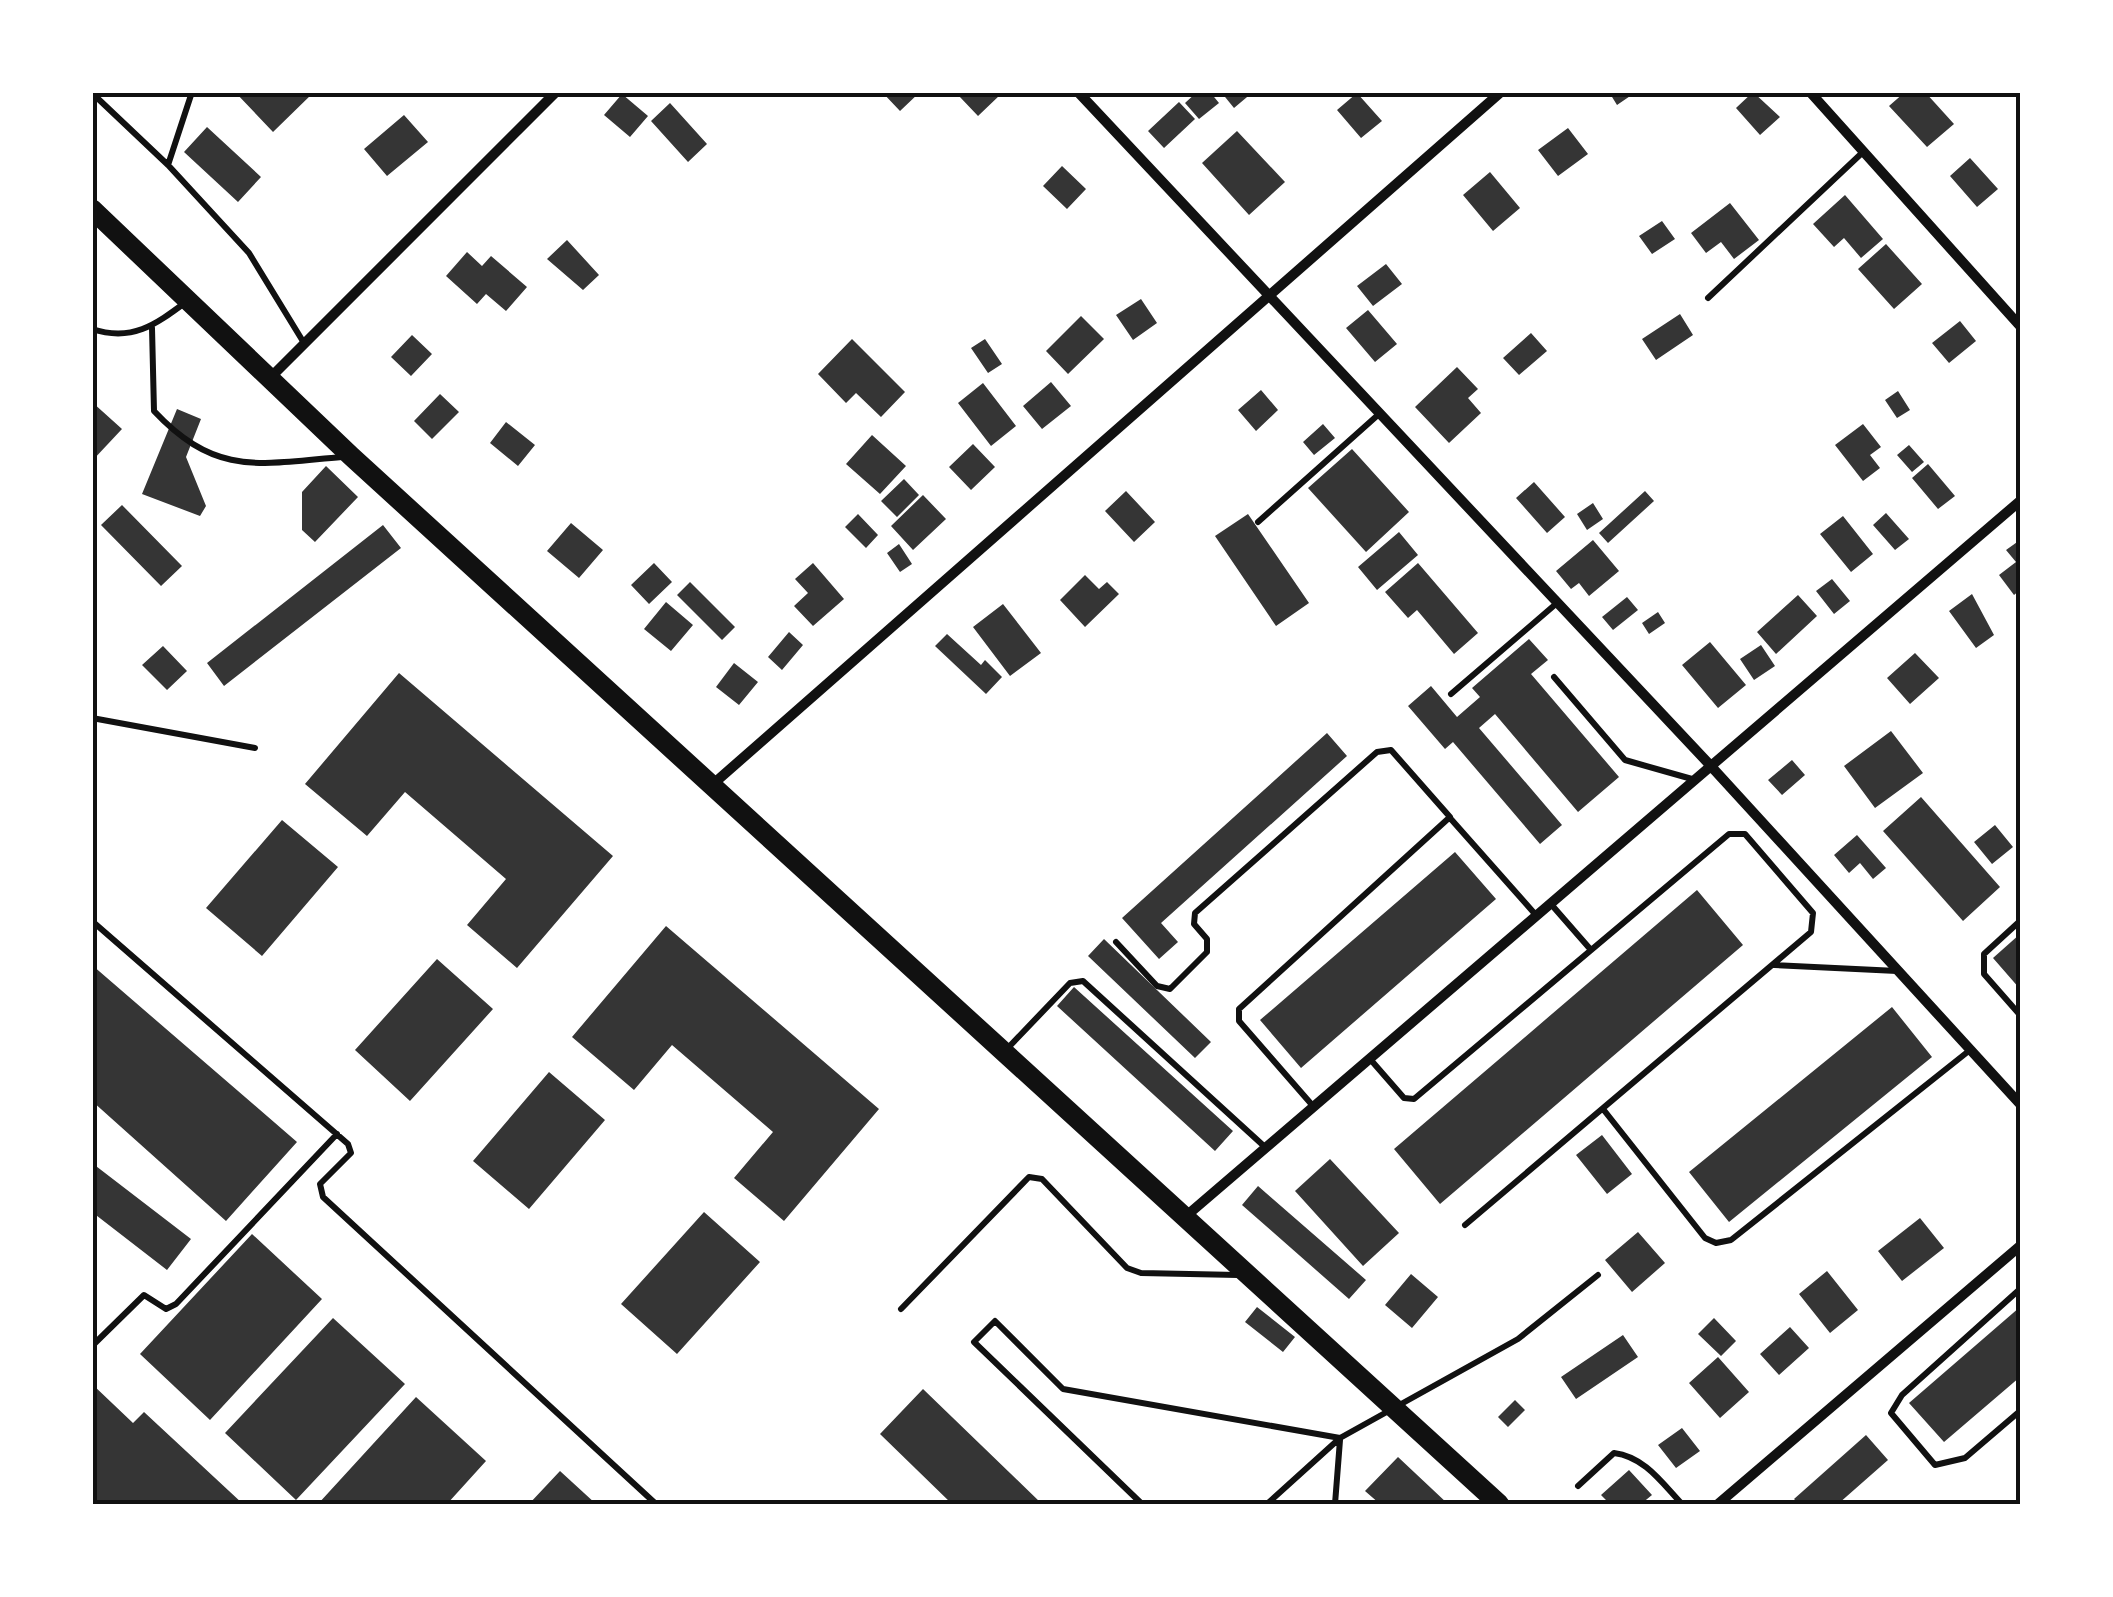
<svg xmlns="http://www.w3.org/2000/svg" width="2113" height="1597" viewBox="0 0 2113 1597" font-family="'Golos Text',sans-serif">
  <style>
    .building { fill: #353535 }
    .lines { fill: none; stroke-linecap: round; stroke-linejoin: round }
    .service { stroke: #111; stroke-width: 6 }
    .minor { stroke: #111; stroke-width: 10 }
    .primary { stroke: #111; stroke-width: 20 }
    .neatline { fill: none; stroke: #111; stroke-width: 4 }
  </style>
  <rect width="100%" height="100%" fill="#fff"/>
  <path class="building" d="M235,92H314L273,132Z
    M882,92H920L900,111Z
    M962,92H998L1000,95L978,116L959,96Z
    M1197,92H1210L1219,103L1199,119L1185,103Z
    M1221,92H1253L1234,108Z
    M1609,92H1636L1617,105Z
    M1753,92L1780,117L1760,135L1736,108Z
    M1905,92H1925L1954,124L1927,147L1889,106Z
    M1357,93L1382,121L1361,138L1337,110Z
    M622,94L648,116L630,137L604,115Z
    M1179,102L1195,119L1164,148L1148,131Z
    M670,103L707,144L688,162L651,121Z
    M404,115L428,142L387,176L364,149Z
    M207,127L261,177L238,202L184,152Z
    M1568,128L1588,154L1558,176L1538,150Z
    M1237,131L1285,182L1249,215L1202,163Z
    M1970,158L1998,189L1977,207L1950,176Z
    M1062,166L1086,189L1067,209L1043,186Z
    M1490,172L1520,208L1493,231L1463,195Z
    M1845,195L1883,239L1861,258L1844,238L1834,247L1813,224Z
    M1730,203L1759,240L1734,259L1721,242L1706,253L1691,233Z
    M1662,221L1675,239L1652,254L1639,236Z
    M567,240L599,275L583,290L547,259Z
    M1886,244L1922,284L1894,309L1858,269Z
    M467,252L482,266L491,256L527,287L506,311L486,294L477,304L446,276Z
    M1386,264L1402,284L1373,306L1357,286Z
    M1141,299L1157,323L1133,340L1116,315Z
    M1368,310L1397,344L1375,362L1346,328Z
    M1680,314L1693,335L1656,360L1642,339Z
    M1081,316L1104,339L1068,374L1046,351Z
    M1960,321L1976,341L1949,363L1932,343Z
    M1531,333L1547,351L1519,375L1503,358Z
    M412,335L432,354L411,376L391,357Z
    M852,339L905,392L881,417L856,393L846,403L818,374Z
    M985,339L1002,364L988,373L971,348Z
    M1457,367L1478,389L1468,398L1481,413L1449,443L1415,407Z
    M1051,382L1071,406L1042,429L1023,406Z
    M983,383L1016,426L991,446L958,403Z
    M1261,390L1278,410L1256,431L1238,410Z
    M1898,391L1910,410L1897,418L1885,400Z
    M440,394L459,412L432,439L414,421Z
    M92,402L122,429L92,461Z
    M177,409L201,419L186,457L206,506L200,516L142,494Z
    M506,422L535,445L518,466L490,443Z
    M1323,424L1335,438L1314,455L1303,442Z
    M1863,424L1881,447L1870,455L1880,468L1863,481L1835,445Z
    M872,435L906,466L880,494L846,464Z
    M973,444L995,467L971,490L949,467Z
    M1909,445L1924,462L1912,472L1897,455Z
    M1352,449L1409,512L1366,552L1308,488Z
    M1928,464L1955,496L1938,509L1912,478Z
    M326,466L358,497L315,542L302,530V492Z
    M904,479L919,495L897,517L881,501Z
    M1534,482L1565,517L1547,533L1516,498Z
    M1126,491L1155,522L1134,542L1105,511Z
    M1645,491L1654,501L1608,543L1599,533Z
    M923,495L946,519L913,550L891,526Z
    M1593,503L1603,519L1587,530L1577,514Z
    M122,505L182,566L161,586L101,525Z
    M1886,513L1909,539L1895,550L1873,525Z
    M858,514L878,535L866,548L845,527Z
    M1248,514L1309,603L1276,626L1215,536Z
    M1843,516L1873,554L1851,572L1820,534Z
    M571,523L603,550L579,578L547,551Z
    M383,525L401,548L224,686L207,663Z
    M1399,532L1418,555L1377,590L1358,567Z
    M1593,540L1619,571L1589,596L1579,583L1571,589L1556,571Z
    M2020,540V590L2014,595L1999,575L2016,562L2006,550Z
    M899,544L912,564L900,572L887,553Z
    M654,563L672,582L649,604L631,585Z
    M813,563L844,599L813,626L794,606L808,593L795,579Z
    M1418,563L1478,633L1454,654L1417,610L1408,618L1385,592Z
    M1085,575L1099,589L1107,582L1119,594L1085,627L1060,600Z
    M1832,579L1850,601L1834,614L1816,591Z
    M690,582L735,627L722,640L677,595Z
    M1972,594L1994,635L1976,648L1949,611Z
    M1798,595L1817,616L1776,654L1757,632Z
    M1627,597L1638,610L1613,630L1602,617Z
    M666,602L693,625L671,651L644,629Z
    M1003,604L1041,653L1010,676L973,627Z
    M1658,612L1665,623L1649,634L1642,623Z
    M789,632L803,645L782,670L768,657Z
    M947,634L981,665L985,660L1002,677L986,694L935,646Z
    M1529,639L1548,660L1531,674L1619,777L1578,812L1495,714L1479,728L1562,825L1540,844L1453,742L1445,749L1408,706L1431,686L1457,717L1480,697L1472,688Z
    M1710,642L1746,685L1718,708L1682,665Z
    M1761,645L1775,666L1754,680L1740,659Z
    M163,646L187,671L167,690L142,665Z
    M1915,653L1939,678L1910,704L1887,678Z
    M734,663L758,682L739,705L716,687Z
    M399,673L613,856L517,968L467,925L506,879L405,792L367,836L305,784Z
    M1891,731L1923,773L1875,808L1844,766Z
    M1327,733L1347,756L1161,923L1178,942L1159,959L1122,918Z
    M1792,760L1805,775L1782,795L1768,780Z
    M1921,797L2000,887L1963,921L1883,831Z
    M282,820L338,867L262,956L206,908Z
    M1995,825L2013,847L1992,864L1974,842Z
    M1857,835L1886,868L1873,879L1860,863L1849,873L1834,855Z
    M1455,852L1496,899L1301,1068L1260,1020Z
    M1697,890L1743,945L1440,1204L1394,1149Z
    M666,926L879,1109L784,1221L734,1178L773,1132L672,1045L634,1090L572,1037Z
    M2020,934V989L1993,958Z
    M1104,939L1211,1042L1195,1058L1088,956Z
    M437,959L493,1009L410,1101L355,1050Z
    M92,965L297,1142L226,1221L92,1101Z
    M1074,987L1233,1131L1215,1151L1057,1006Z
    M1892,1007L1932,1057L1729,1222L1689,1172Z
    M549,1072L605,1120L529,1209L473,1161Z
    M1602,1135L1632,1174L1607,1194L1576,1155Z
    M1330,1159L1399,1233L1363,1266L1295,1191Z
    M92,1163L191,1239L167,1270L92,1212L97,1181Z
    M1258,1186L1366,1280L1349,1299L1242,1205Z
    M704,1212L760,1262L677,1354L621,1304Z
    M1920,1218L1944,1248L1902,1281L1878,1251Z
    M1638,1232L1665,1263L1632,1292L1605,1260Z
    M252,1234L322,1299L210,1420L140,1354Z
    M1827,1271L1858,1310L1830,1333L1799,1294Z
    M1411,1274L1438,1297L1412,1328L1385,1305Z
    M1257,1307L1295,1337L1283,1352L1245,1322Z
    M2020,1307V1377L1944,1442L1909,1403Z
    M333,1318L405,1384L296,1500L225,1433Z
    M1714,1318L1736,1341L1721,1356L1698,1334Z
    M1790,1327L1809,1348L1779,1375L1760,1354Z
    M1623,1335L1638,1357L1576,1399L1561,1377Z
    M1718,1357L1749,1392L1720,1418L1689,1383Z
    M92,1384L133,1423L144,1412L243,1504H101L92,1496Z
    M923,1389L1042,1504H952L880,1434Z
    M416,1397L486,1461L447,1504H318Z
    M1515,1400L1525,1410L1508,1427L1498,1417Z
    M1682,1428L1700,1451L1676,1468L1658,1445Z
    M1866,1435L1888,1460L1838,1504H1799L1794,1499Z
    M1398,1457L1448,1504H1380L1365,1491Z
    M1629,1470L1652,1495L1641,1504H1610L1601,1495Z
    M560,1471L596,1504H529Z"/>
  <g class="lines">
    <path class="service" d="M92,93L168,165L249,253L304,343
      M168,165L192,92
      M1708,298L1863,152
      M152,328L154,411C216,477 260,464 342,457
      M92,329C132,342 155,325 186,302
      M1258,522L1379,414
      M1554,677L1625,760L1692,779
      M1451,694L1557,603
      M92,718L255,748
      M1450,818L1535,914
      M1550,903L1591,950
      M92,921L348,1144L351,1153L320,1184L323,1197L656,1504
      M2020,921L1984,954V974L2020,1015
      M1116,942L1157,986L1170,989L1207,952V939L1194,924L1195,913L1377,752L1391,750L1450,817L1239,1009V1021L1313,1106
      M1775,965L1897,971
      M1005,1051L1070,983L1083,981L1265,1147
      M1370,1059L1404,1098L1414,1099L1729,834H1745L1813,913L1811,932L1465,1225
      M1603,1109L1705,1238L1716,1243L1731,1240L1970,1050
      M2020,1289L1902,1395L1891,1413L1935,1465L1965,1458L2020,1411
      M901,1309L1029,1177L1042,1179L1127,1268L1141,1273L1238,1275
      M92,1346L144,1295L166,1309L176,1304L337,1134
      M1578,1486L1614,1453C1645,1457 1662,1483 1682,1504
      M1142,1504L974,1342L995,1321L1063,1389L1340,1438
      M1267,1504L1340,1438L1518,1339L1598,1275
      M1335,1504L1340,1440"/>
    <path class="minor" d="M1078,92L1709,764L2020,1104
      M1810,92L2020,326
      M270,378L556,92
      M712,785L1501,92
      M1185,1217L2020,501
      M1718,1504L2020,1246"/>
    <path class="primary" d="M92,209L351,456L1499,1504"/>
  </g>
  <rect width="2113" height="1597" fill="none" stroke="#ffffff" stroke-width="190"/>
  <rect x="95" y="95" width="1923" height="1407" class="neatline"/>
</svg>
